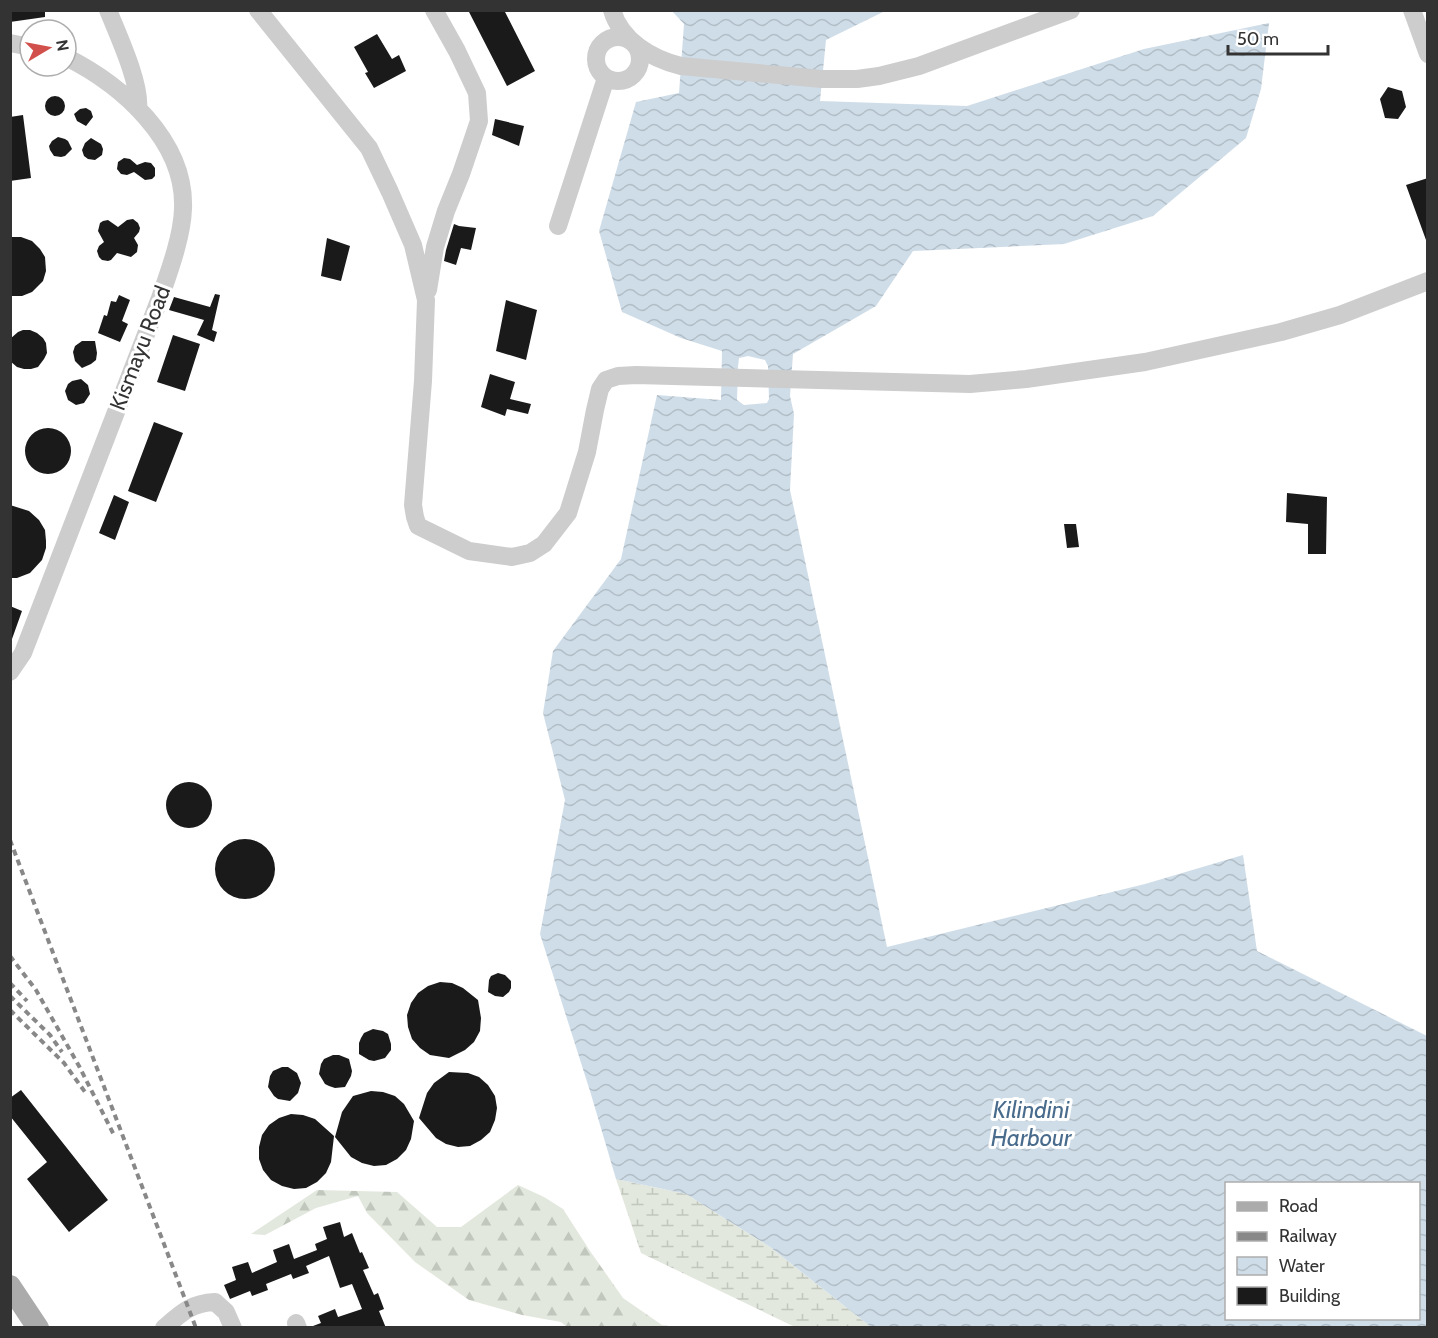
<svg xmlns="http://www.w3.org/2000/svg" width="1438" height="1338" viewBox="0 0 1438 1338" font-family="Cabin,sans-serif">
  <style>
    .forest { fill: url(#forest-firs) }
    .wetland { fill: url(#wetland-marsh) }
    .water { fill: url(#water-waves); fill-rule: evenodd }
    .building { fill: #1a1a1a }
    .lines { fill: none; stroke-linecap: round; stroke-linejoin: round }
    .minor { stroke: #cdcdcd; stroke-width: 18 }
    .major { stroke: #ababab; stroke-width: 22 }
    .rail { stroke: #888; stroke-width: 4; stroke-dasharray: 6 4.5; stroke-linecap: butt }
    .labels { text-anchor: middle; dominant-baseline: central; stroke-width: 6; stroke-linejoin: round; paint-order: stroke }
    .street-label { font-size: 22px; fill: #333; stroke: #fff }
    .water-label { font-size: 24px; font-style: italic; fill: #496c8d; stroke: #fff }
  </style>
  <defs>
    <pattern id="forest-firs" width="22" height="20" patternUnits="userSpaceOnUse" patternTransform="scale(1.5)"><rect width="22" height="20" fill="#e2e8dd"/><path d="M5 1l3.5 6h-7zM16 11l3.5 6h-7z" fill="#c2c7be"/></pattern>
    <pattern id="wetland-marsh" width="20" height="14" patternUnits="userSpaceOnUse" patternTransform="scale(1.5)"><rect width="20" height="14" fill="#e2e8dd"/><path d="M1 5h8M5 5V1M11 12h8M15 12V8" fill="none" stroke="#c2c7be"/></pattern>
    <pattern id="water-waves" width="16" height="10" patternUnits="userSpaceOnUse" patternTransform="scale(1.5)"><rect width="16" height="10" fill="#cfdde8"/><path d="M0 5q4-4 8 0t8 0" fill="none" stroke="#b2bec7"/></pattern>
  </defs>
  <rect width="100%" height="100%" fill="#fff"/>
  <path class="forest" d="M518,1185L544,1197L563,1209L590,1251L623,1298L662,1325L675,1327H567L561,1322L522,1315L469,1300L415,1262L367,1213L358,1196L316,1208L265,1235L251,1234L317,1190L397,1192L437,1227H461Z"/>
  <path class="wetland" d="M616,1179L686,1194L770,1247L871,1327H795L641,1253Z"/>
  <path class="water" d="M672,11H885L826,40L820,101L967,106L1144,49L1269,23L1261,89L1246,138L1153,216L1064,244L913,251L876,306L793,354L790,396L794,414L790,490L887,947L1145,884L1243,855L1257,951L1427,1036V1327H871L770,1247L686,1194L616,1179L590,1091L540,934L565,800L543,713L553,651L621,559L657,395L721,400L722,351L681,338L622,312L599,231L636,102L679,93L684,24ZM748,356L765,360L768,366L769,399L767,403L744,405L737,400L738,367L739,358ZM1226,1184H1418V1318H1226Z"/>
  <path class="building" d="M10,10H45V17L10,22Z
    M468,10H504L535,71L507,86Z
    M377,34L392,59L399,55L406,71L374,88L365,73L368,72L354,47Z
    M1388,87L1402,91L1406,107L1398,119L1385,118L1380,99Z
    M45 106a10 10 0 1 1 20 0a10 10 0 1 1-20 0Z
    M86,108L91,111L93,117L86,126L77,121L74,114L80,109Z
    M23,115L31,178L10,181V117Z
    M495,119L524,126L519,146L492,135Z
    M58,137L65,139L68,141L72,149L65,156L61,157L54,156L50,150L49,146L52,141Z
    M91,138L101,144L103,149L102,155L95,160L88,159L84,156L82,150L85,143Z
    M124,158L130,159L137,165L145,162L151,163L155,168V176L152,179L145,180L134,172L127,175L121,174L117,169L118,162Z
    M1428,178V240H1426L1406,185Z
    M133,219L138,223L140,228L139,232L134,238L138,245L137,252L131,257L117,253L111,260L108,261L102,260L99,257L97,251L99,246L104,242L98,231L100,223L103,221L108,220L118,227L127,220Z
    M454,224L459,226L476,228L471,250L461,248L456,265L444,261L446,250Z
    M10,237H21L32,241L40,249L45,257L46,271L43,281L32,292L22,296H10Z
    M327,238L350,246L341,281L321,276Z
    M215,294L220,295L212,330L217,332L214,342L197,335L204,320L169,310L174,297L210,307Z
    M119,295L130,300L122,321L128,324L120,342L98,333L104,315L107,316L111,301L116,302Z
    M506,300L537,310L526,360L496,351Z
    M23,330H30L37,333L43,338L46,343L47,353L44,359L38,367L31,369H24L17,367L10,361V339L18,332Z
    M173,335L200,344L185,391L157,382Z
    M82,341H95L97,353L96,360L91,364L82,368L75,361L73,352L75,346Z
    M490,374L515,382L510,399L531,404L528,414L507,409L505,416L481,407Z
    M81,379L88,385L90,394L84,403L76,405L68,400L65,391L68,384L72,381Z
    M154,422L183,433L156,502L128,491Z
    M25 451a23 23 0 1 1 46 0a23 23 0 1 1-46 0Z
    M1287,493L1327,497L1326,554H1308V524L1286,522Z
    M114,495L129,502L115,540L99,533Z
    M10,505L29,511L39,520L45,530L46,541V548L42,560L30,573L17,578H10Z
    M1064,524H1076L1079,547L1067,548Z
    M10,606L22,611L12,639H10Z
    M166 805a23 23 0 1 1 46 0a23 23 0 1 1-46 0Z
    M215 869a30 30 0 1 1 60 0a30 30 0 1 1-60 0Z
    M498,973L505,975L511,981V988L509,992L503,997L495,996L488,992L489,980L491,976Z
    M440,982L452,983L463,988L478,1000L481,1018L480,1031L474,1042L465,1050L449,1058L430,1055L420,1048L412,1039L408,1027L407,1015L411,1003L418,993L428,986Z
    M373,1029L383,1031L388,1034L391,1044V1050L385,1058L374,1061L369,1060L359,1054V1043L361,1038L364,1033Z
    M333,1055H339L349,1059L352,1071L351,1076L345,1087L335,1088L329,1086L325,1084L319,1074L321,1064L324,1059Z
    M282,1067H288L297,1073L301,1083L298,1093L290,1101L278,1099L274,1096L268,1087L270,1076L273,1071Z
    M449,1072L468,1073L479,1077L488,1085L495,1096L497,1108L495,1120L490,1132L481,1140L470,1146L458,1147L446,1144L436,1138L419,1118L427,1093L434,1083Z
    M21,1090L108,1200L69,1232L27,1179L47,1162L10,1116V1098Z
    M371,1091L383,1092L395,1096L404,1104L414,1121L411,1139L406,1150L397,1159L386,1165L374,1166L362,1163L351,1157L335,1137L342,1112L353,1096Z
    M291,1114L303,1115L315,1119L334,1136L331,1162L326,1173L317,1182L306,1188L294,1189L282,1186L271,1180L263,1170L259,1159V1147L262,1135L269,1125L279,1118Z
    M340,1222L344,1237L352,1233L360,1253L362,1252L369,1268L363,1270L374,1295L378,1293L384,1309L379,1311L386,1328H313V1326L321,1323L318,1316L335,1309L338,1317L362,1309L352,1284L340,1288L329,1256L306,1266L309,1273L293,1279L291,1274L266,1284L268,1290L252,1296L250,1291L230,1299L224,1285L236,1280L232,1267L248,1262L252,1273L277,1262L273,1250L289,1244L294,1259L317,1250L315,1244L327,1239L323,1227Z"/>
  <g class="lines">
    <path class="minor" d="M108,10C118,35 141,84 138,109
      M258,10L369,148L390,192L413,245L426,300L423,381L413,505L415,517L418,526L469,551L512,557L530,553L544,544L568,513L587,452L595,410L600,389L606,380L618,376L636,375L970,384L1026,379L1145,362L1281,332L1340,315L1428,281
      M612,10C621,41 652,59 681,66L822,79H857L879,76L919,66L1071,10
      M1412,10L1428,54
      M596 59a22 22 0 1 1 44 0a22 22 0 1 1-44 0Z
      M10,43L30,47
      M558,226L606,78
      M428,290L435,247L446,211L461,174L479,121L477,93L457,51L434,10
      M10,672L23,653L160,298C169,272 182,237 183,209C186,141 122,85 66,57
      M296,1323L298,1328
      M164,1328C181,1313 191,1303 215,1302L226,1312L233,1328"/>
    <path class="major" d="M10,1286L38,1328"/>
    <path class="rail" d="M10,840L196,1328
      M10,956L36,990L79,1066L115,1137
      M10,983L27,1001
      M10,996L50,1035L62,1052
      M10,1010L64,1063L85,1092"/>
  </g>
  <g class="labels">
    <g class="street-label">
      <text transform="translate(140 348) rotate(-69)">Kismayu Road</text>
    </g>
    <g class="water-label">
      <text x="1031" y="1109">Kilindini<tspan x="1031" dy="28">Harbour</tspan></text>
    </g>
  </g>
  <rect width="1438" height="1338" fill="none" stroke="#333333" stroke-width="24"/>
  <rect x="1225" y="1182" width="195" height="138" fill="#ffffff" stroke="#adadad" stroke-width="1.5"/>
  <rect x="1237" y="1202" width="30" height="9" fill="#ababab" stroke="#adadad" stroke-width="1.5"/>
  <text x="1279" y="1212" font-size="18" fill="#333333">Road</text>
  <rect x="1237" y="1232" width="30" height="9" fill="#888888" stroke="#adadad" stroke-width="1.5"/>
  <text x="1279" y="1242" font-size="18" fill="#333333">Railway</text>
  <rect x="1237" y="1257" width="30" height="18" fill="url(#water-waves)" stroke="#adadad" stroke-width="1.5"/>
  <text x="1279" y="1272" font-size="18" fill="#333333">Water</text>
  <rect x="1237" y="1287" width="30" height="18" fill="#1a1a1a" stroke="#adadad" stroke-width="1.5"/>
  <text x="1279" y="1302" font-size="18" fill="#333333">Building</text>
  <g transform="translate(48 48) rotate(80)"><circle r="28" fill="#ffffff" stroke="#adadad" stroke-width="1.5"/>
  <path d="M0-4.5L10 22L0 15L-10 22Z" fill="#d2504c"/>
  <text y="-9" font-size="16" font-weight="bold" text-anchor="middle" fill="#333333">N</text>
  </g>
  <path d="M1228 45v9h100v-9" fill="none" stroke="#333333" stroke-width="3"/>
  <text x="1237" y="45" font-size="18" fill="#333333" stroke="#ffffff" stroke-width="4.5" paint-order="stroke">50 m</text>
</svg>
